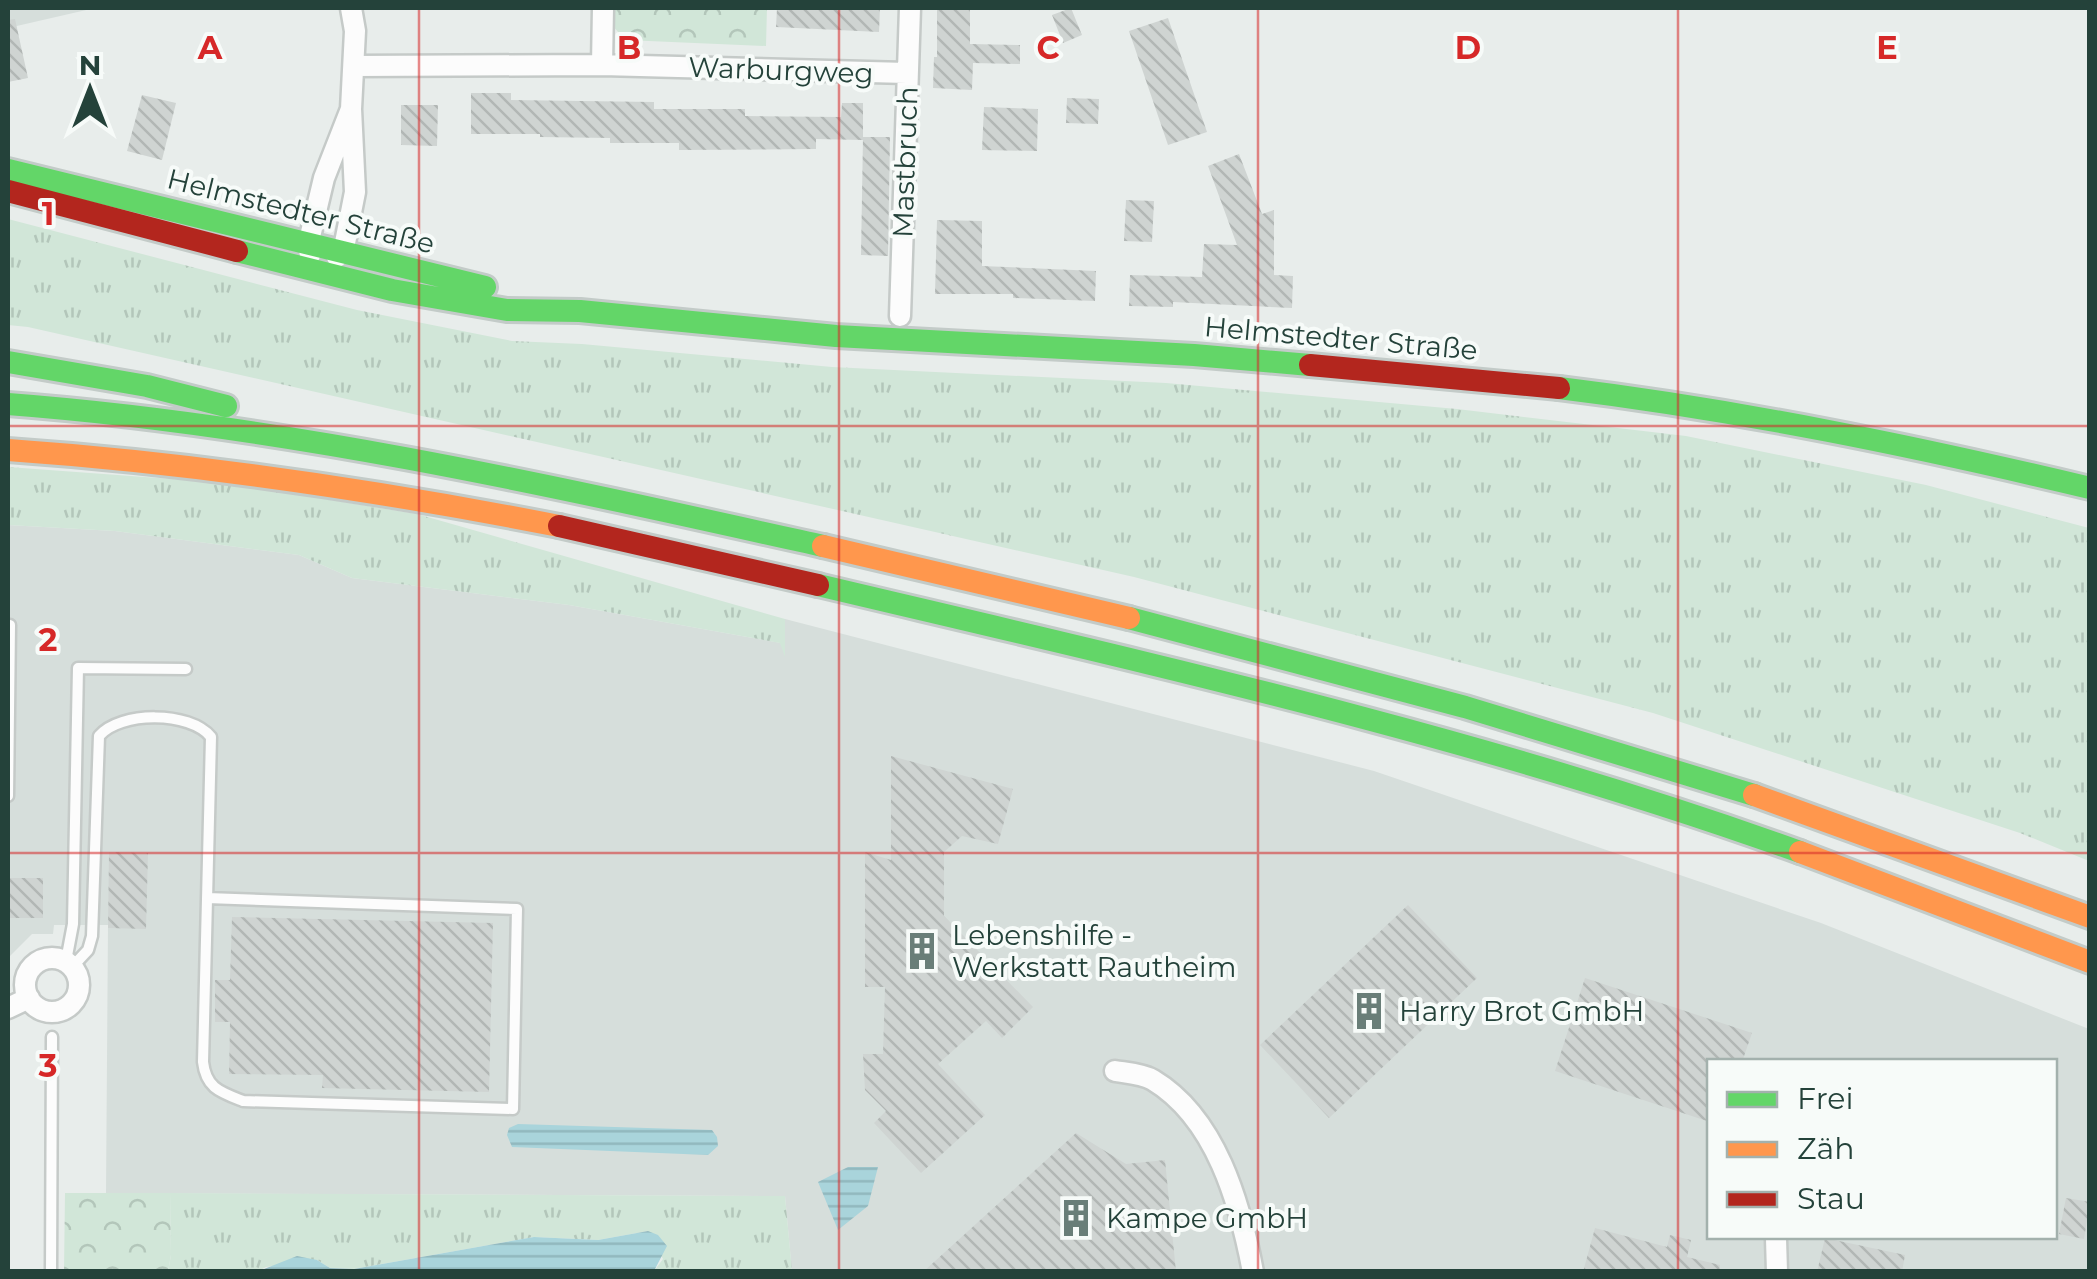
<svg xmlns="http://www.w3.org/2000/svg" width="2097" height="1279" viewBox="0 0 2097 1279" font-family="Montserrat,sans-serif">
  <style>
    .built { fill: #d6dedb; fill-rule: evenodd }
    .grass { fill: url(#grass-tufts) }
    .park { fill: url(#park-crowns) }
    .water { fill: url(#water-rules) }
    .building { fill: url(#building-back-hatch) }
    .lines { fill: none; stroke-linecap: round; stroke-linejoin: round }
    .lane-casing { stroke: #c5cac8; stroke-width: 15 }
    .street-casing { stroke: #c5cac8; stroke-width: 25 }
    .fast-casing { stroke: #c3cbc8; stroke-width: 28 }
    .slow-casing { stroke: #c3cbc8; stroke-width: 28 }
    .jam-casing { stroke: #c3cbc8; stroke-width: 28 }
    .lane { stroke: #fcfcfc; stroke-width: 10 }
    .street { stroke: #fcfcfc; stroke-width: 20 }
    .fast { stroke: #63d668; stroke-width: 22 }
    .slow { stroke: #ff974d; stroke-width: 22 }
    .jam { stroke: #b3261e; stroke-width: 22 }
    .grid { fill: none; stroke: #d62828; stroke-width: 2.5; stroke-opacity: 0.55 }
    .labels { text-anchor: middle; dominant-baseline: central; stroke-width: 8; stroke-linejoin: round; paint-order: stroke }
    .street-label { font-size: 28px; fill: #24423a; stroke: #f7fbf9 }
    .poi-label { font-size: 28px; fill: #24423a; stroke: #f7fbf9; text-anchor: start }
    .grid-label { font-size: 32px; text-anchor: middle; font-weight: bold; fill: #d62828; stroke: #f7fbf9; stroke-width: 8; stroke-linejoin: round; paint-order: stroke }
  </style>
  <defs>
    <pattern id="grass-tufts" width="24" height="20" patternUnits="userSpaceOnUse" patternTransform="scale(2.5)"><rect width="24" height="20" fill="#d1e6d8"/><path d="M3 7l-1-3M5 7V3M7 7l1-3M15 17l-1-3M17 17v-4M19 17l1-3" fill="none" stroke="#b3c6ba"/></pattern>
    <pattern id="park-crowns" width="20" height="18" patternUnits="userSpaceOnUse" patternTransform="scale(2.5)"><rect width="20" height="18" fill="#d1e6d8"/><path d="M2 6a3 3 0 1 1 6 0M12 15a3 3 0 1 1 6 0" fill="none" stroke="#b3c6ba"/></pattern>
    <pattern id="water-rules" width="6" height="5" patternUnits="userSpaceOnUse" patternTransform="scale(2.5)"><rect width="6" height="5" fill="#a9d4db"/><path d="M0 2.5h6" fill="none" stroke="#91b7bd"/></pattern>
    <pattern id="building-back-hatch" width="6" height="6" patternUnits="userSpaceOnUse" patternTransform="scale(2.5)"><rect width="6" height="6" fill="#cfd4d2"/><path d="M-1 5l2 2M0 0l6 6M5-1l2 2" fill="none" stroke="#b2b7b5"/></pattern>
  </defs>
  <rect width="100%" height="100%" fill="#e8edeb"/>
  <path class="built" d="M8,8H95L8,28Z
    M8,525L115,531L299,555L352,578L569,605L781,643L785,652V619L1374,771L1821,923L2089,1029V1271L792,1272L785,1196L106,1193L108,925H54L53,934H32L8,958ZM1710,1062H2054V1236H1710Z"/>
  <path class="grass" d="M8,219L357,310L512,341L582,344L832,367L1166,383L1457,409L1686,436L1926,485L2089,528V861L2020,833L1653,713L1134,577L28,327L8,325Z
    M8,467L227,483L417,514L785,619V657L780,643L569,605L352,578L299,555L115,531L8,525Z
    M170,1193L785,1196L792,1271H654L663,1259L648,1231L598,1240L534,1237L354,1269L330,1268L317,1260L266,1267L259,1271L168,1272L171,1255Z"/>
  <path class="park" d="M611,8H767L766,46L625,40L612,25Z
    M65,1193H170L171,1255L168,1271H64Z"/>
  <path class="water" d="M518,1124L712,1130L717,1137L718,1146L708,1155L512,1147L507,1135L509,1128Z
    M848,1167H878L868,1206L838,1230L818,1182Z
    M648,1231L658,1235L667,1246L654,1271H259L297,1256L317,1260L330,1268L354,1269L534,1237L598,1240Z"/>
  <path class="building" d="M777,8H880L879,32L776,27Z
    M937,8H970V44L1020,45V64L973,63L972,90L933,88L934,57H937Z
    M1071,8L1082,35L1063,43L1052,15Z
    M1168,18L1207,132L1168,145L1129,31Z
    M15,19L28,78L8,82V20Z
    M471,93H511V100L654,102V109H745V116L841,117L842,103H863V140L816,139V149L679,150V143H610V138L540,137V134H471Z
    M142,95L176,103L162,160L127,151Z
    M1067,98L1099,99L1098,124L1066,123Z
    M401,105H438L437,146L401,145Z
    M984,107L1038,109L1037,151L982,150Z
    M863,137H890L888,256L861,255Z
    M1239,154L1262,214L1274,210V275L1293,276L1292,308L1173,302V307L1129,306L1130,275L1202,277L1204,244L1237,245L1208,166Z
    M1126,200L1154,201L1152,242L1124,241Z
    M937,220L982,221V266L1096,271L1095,301L1013,298V294H935Z
    M891,756L1013,789L998,844L962,836L944,852V916L1033,1007L1002,1038L986,1021L938,1064L985,1115L921,1173L874,1123L886,1111L865,1090L863,1054H883L885,987H865V852L891,860Z
    M109,852L148,853L146,929L108,928Z
    M8,878H43V918H8Z
    M1408,905L1477,978L1329,1118L1260,1045Z
    M232,917L493,923L489,1092L322,1088L323,1075L229,1074L230,1022H215V980H230Z
    M1585,978L1752,1033L1742,1062H1710V1122L1555,1071Z
    M1076,1133L1126,1164L1165,1160L1176,1272H923Z
    M2066,1198L2090,1202L2084,1239L2059,1234Z
    M1595,1228L1667,1247L1670,1235L1691,1240L1687,1257L1720,1265L1719,1272H1583Z
    M1825,1238L1905,1255L1902,1272H1817Z"/>
  <g class="lines">
    <g class="lane-casing">
      <path id="lane" d="M8,796L10,625
        M66,961L73,924L78,668L186,669
        M73,966L88,950L92,936L99,736C120,711 190,711 211,737L203,1062C206,1088 220,1092 243,1101L513,1109L517,909L207,898
        M51,1272L52,1037"/>
    </g>
    <g class="street-casing">
      <path id="street" d="M602,65L603,8
        M354,66L602,65L907,73
        M310,255L308,245L324,178L351,109
        M337,257L343,253L355,192L351,109L355,31L351,8
        M900,316L910,8
        M25 985a27 27 0 1 1 54 0a27 27 0 1 1-54 0Z
        M8,1008L29,998
        M1115,1071C1127,1073 1143,1074 1153,1080C1216,1118 1240,1203 1253,1272
        M1776,1239L1777,1272"/>
    </g>
    <g class="fast-casing">
      <path id="fast" d="M8,170L485,287
        M237,251L392,290L507,310L580,311L836,336L1194,355L1310,365
        M8,362L147,386L226,406
        M1559,388C1739,410 1914,446 2090,488
        M8,404C284,425 553,486 823,546
        M818,585C1147,663 1481,737 1800,852
        M1129,618L1465,707L1754,795"/>
    </g>
    <g class="slow-casing">
      <path id="slow" d="M8,450C194,463 376,490 559,526
        M823,546L1129,618
        M1754,795L2090,917
        M1800,852L2090,962"/>
    </g>
    <g class="jam-casing">
      <path id="jam" d="M8,191L237,251
        M1310,365L1559,388
        M559,526L818,585"/>
    </g>
    <use href="#lane" class="lane"/>
    <use href="#street" class="street"/>
    <use href="#fast" class="fast"/>
    <use href="#slow" class="slow"/>
    <use href="#jam" class="jam"/>
  </g>
  <path class="grid" d="M419,8V1272M839,8V1272M1258,8V1272M1678,8V1272M8,426H2090M8,853H2090"/>
  <defs>
    <g id="building-bare" transform="scale(3)"><path d="M-4-6H4V6H1V3H-1V6H-4ZM-2.5-4.3h1.7v1.8h-1.7ZM.8-4.3h1.7v1.8H.8ZM-2.5-1h1.7V.8h-1.7ZM.8-1h1.7V.8H.8Z" fill="#697e78" stroke="#f7fbf9" stroke-width="2.5" paint-order="stroke"/></g>
  </defs>
  <g fill-rule="evenodd">
    <use href="#building-bare" x="922" y="951"/>
    <use href="#building-bare" x="1369" y="1011"/>
    <use href="#building-bare" x="1076" y="1218"/>
  </g>
  <g class="labels">
    <g class="street-label">
      <text transform="translate(781 70) rotate(2)">Warburgweg</text>
      <text transform="translate(905 162) rotate(-88)">Mastbruch</text>
      <text transform="translate(301 211) rotate(14)">Helmstedter Straße</text>
      <text transform="translate(1341 338) rotate(5)">Helmstedter Straße</text>
    </g>
    <g class="poi-label">
      <text x="952" y="935">Lebenshilfe -<tspan x="952" dy="32">Werkstatt Rautheim</tspan></text>
      <text x="1399" y="1011">Harry Brot GmbH</text>
      <text x="1106" y="1218">Kampe GmbH</text>
    </g>
  </g>
  <g class="grid-label">
    <text x="210" y="59">A</text>
    <text x="629" y="59">B</text>
    <text x="1048" y="59">C</text>
    <text x="1468" y="59">D</text>
    <text x="1887" y="59">E</text>
    <text x="48" y="225">1</text>
    <text x="48" y="651">2</text>
    <text x="48" y="1077">3</text>
  </g>
  <rect width="2097" height="1279" fill="none" stroke="#24423a" stroke-width="20"/>
  <rect x="1707" y="1059" width="350" height="180" fill="#f7fbf9" stroke="#a3b1ad" stroke-width="2.5"/>
  <rect x="1727" y="1092" width="50" height="15" fill="#63d668" stroke="#a3b1ad" stroke-width="2.5"/>
  <text x="1797" y="1109" font-size="30" fill="#24423a">Frei</text>
  <rect x="1727" y="1142" width="50" height="15" fill="#ff974d" stroke="#a3b1ad" stroke-width="2.5"/>
  <text x="1797" y="1159" font-size="30" fill="#24423a">Zäh</text>
  <rect x="1727" y="1192" width="50" height="15" fill="#b3261e" stroke="#a3b1ad" stroke-width="2.5"/>
  <text x="1797" y="1209" font-size="30" fill="#24423a">Stau</text>
  <g transform="translate(90 90)" stroke="#f7fbf9" stroke-width="8" paint-order="stroke">
  <path d="M0-8L18 38L0 25L-18 38Z" fill="#24423a"/>
  <text y="-15" font-size="28" font-weight="bold" text-anchor="middle" fill="#24423a">N</text>
  </g>
</svg>
